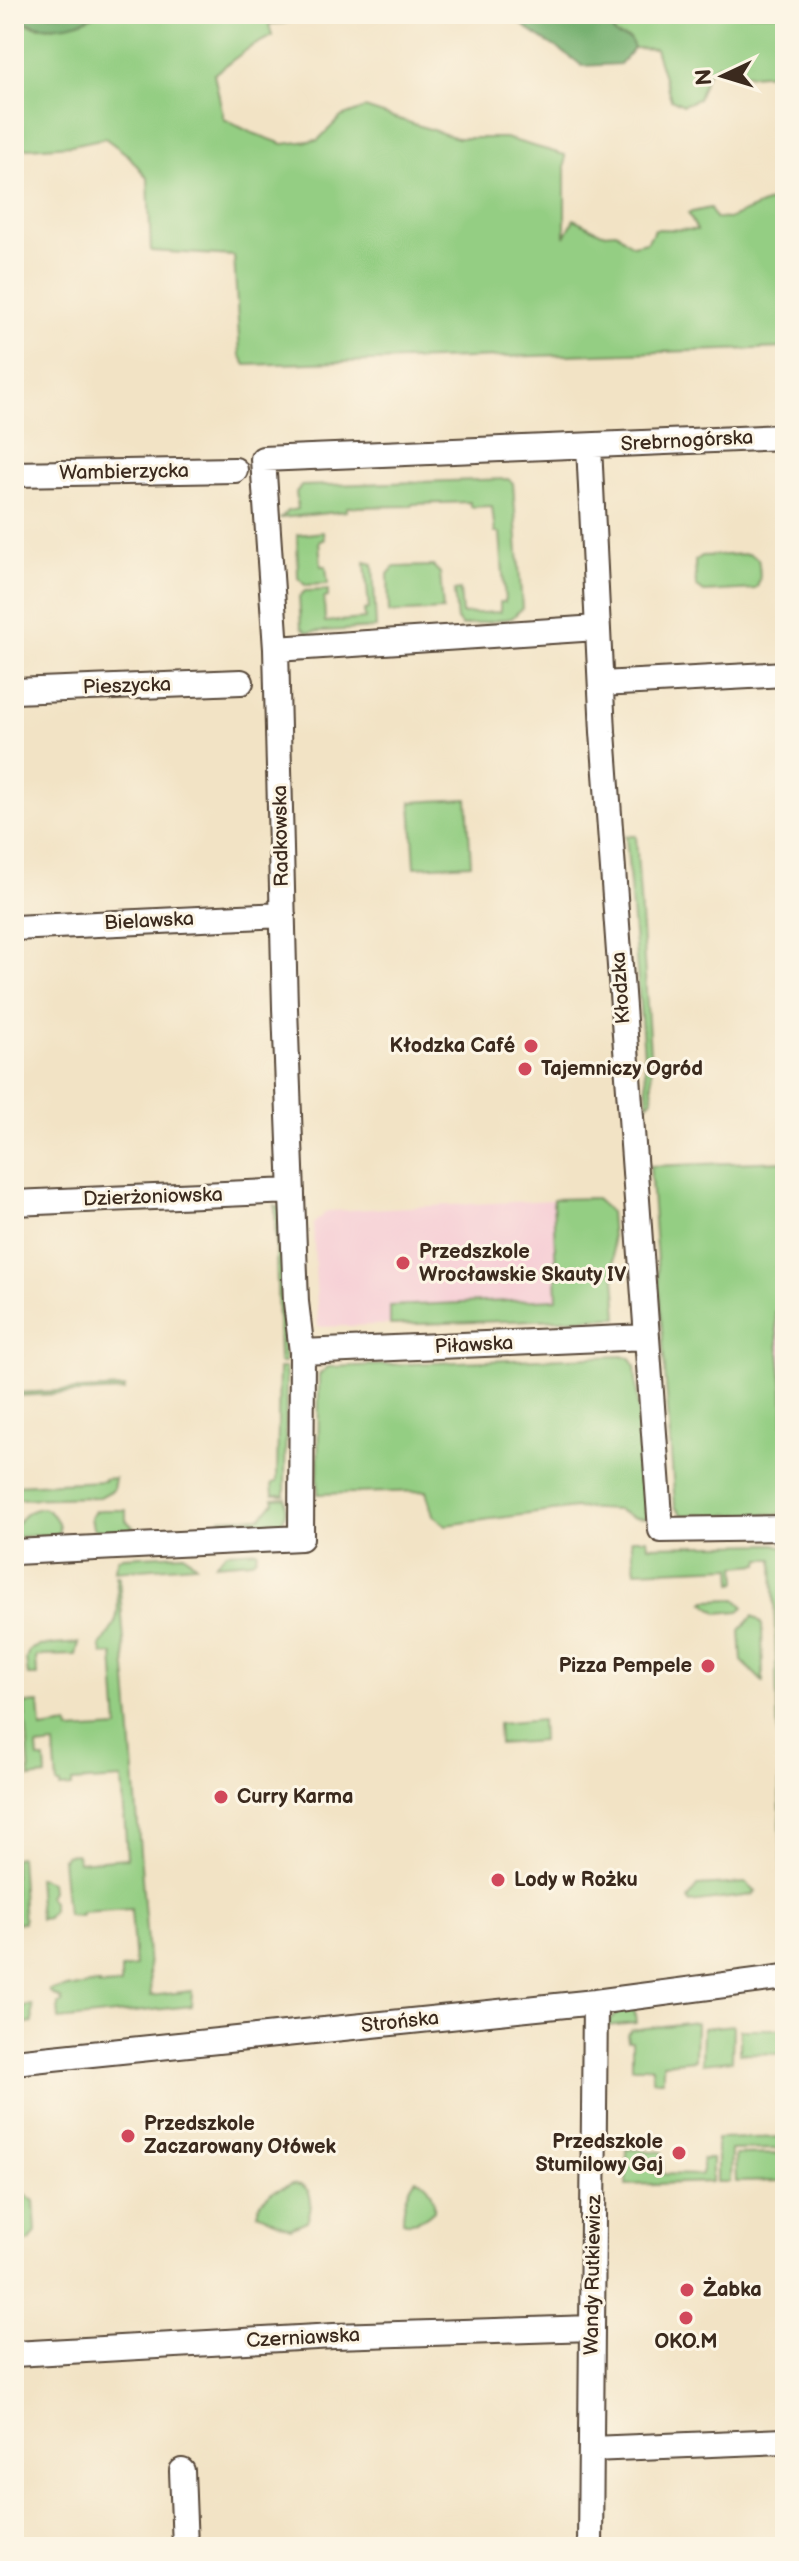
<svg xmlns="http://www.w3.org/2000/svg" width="799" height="2561" viewBox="0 0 799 2561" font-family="'Balsamiq Sans',sans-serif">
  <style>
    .built { fill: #f6cfd6 }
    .green { fill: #94ce83; stroke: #687c50; stroke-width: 2 }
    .forest { fill: #77b171; stroke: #596e48; stroke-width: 2 }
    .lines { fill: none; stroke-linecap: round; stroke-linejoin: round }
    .minor-casing { stroke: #564637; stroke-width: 28 }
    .minor { stroke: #fff; stroke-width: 24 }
    .poi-dot { fill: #d1495b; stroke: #fcf5e5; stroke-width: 3 }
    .labels { text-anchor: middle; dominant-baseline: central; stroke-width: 6; stroke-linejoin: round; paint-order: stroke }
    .street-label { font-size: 20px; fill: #3b2a1e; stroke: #fcf5e5 }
    .poi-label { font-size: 20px; font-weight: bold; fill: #3b2a1e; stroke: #fcf5e5; text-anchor: start }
  </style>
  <rect width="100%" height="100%" fill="#fcf5e5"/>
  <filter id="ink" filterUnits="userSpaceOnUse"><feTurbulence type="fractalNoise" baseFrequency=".0125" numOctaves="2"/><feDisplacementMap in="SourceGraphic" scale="16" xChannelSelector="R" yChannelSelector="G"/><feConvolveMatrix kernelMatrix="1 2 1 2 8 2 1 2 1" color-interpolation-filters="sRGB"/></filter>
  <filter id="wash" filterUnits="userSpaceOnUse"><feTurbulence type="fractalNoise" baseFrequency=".006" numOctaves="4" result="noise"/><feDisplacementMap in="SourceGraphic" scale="32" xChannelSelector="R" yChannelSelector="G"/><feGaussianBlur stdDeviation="1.8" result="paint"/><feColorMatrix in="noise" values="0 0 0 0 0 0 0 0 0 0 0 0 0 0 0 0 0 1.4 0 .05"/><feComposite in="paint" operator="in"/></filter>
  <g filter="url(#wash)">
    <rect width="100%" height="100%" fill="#f2e3c5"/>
    <path class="built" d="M595,1198L610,1212L618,1317L318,1327L313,1224L327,1211Z
      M775,1311H785V1504L783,1390Z"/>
    <path class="green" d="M97,14H314L284,23L269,24L272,36L249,48L214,74L224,119L250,132L283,144L318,140L341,117L365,108L457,138H505L565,155V237L574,219L602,233L616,232L632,245L647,242L655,229L697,230L688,213L710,208L715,218L728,219L785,195V348L246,365L240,355L234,256L151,251L148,179L129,156L105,138L72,145L14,149V15C18,17 20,21 25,23C45,32 79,24 97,14Z
      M619,14H785V72L751,75L718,64L707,74L698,99L683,105L671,99L655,49L634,48L630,39L617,36L612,30L621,19Z
      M508,479L513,483L522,608L512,618L462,626L457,620L454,591L460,590L462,614L500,612V602H505L500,533H495L492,506L470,507V502L413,504L411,506L347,507L346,511L281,518L288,511L298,509L296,492L301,486Z
      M323,532L324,540L319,541L321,566H326L328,584L305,585L298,578L297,535Z
      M750,554L758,559C760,569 762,583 755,589L704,592L696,586L695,561L702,556Z
      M365,562L373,564L376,628L307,632L301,627L299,597L305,591L328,590V597L324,598L325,622L365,619L364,610L369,609Z
      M433,566L440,573L443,610L389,613L388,574L394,567Z
      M467,799L471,864L415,867L411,802Z
      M633,835L636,836L653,1099L648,1104L626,836Z
      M785,1161V1311L775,1312L783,1390L785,1510L780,1514L683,1515L675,1507L650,1166Z
      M595,1198L610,1212L618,1317L390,1325V1306L557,1299L553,1199Z
      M275,1205L279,1208L283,1216L285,1278L281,1312L285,1363H279Z
      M622,1356L631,1358L635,1366L646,1518L633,1517L617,1510L575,1508L446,1525L433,1516L426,1491L318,1494L319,1375L328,1367Z
      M279,1368H285L286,1380L285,1495H273L272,1483L277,1482Z
      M125,1388L124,1391L14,1396V1393Z
      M115,1478L113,1490L100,1497L14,1499V1485L104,1481V1479Z
      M286,1498V1512L282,1521L221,1526L220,1519L261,1517L274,1502L273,1499Z
      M43,1508C53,1512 62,1524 58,1534L17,1537L14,1528C22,1516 28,1509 43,1508Z
      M101,1510H126V1520L136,1530H96L93,1528L91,1518L95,1511Z
      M631,1539H647L648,1546L775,1544L785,1548V1882H782L773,1559H761L760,1564L736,1566L737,1582L733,1583L732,1567L635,1571Z
      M257,1550L256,1557L251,1561L215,1564L226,1552Z
      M184,1554L196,1565L114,1571L118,1559L122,1557Z
      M116,1576H119L151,1996L192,1991L191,2006L59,2020L58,2004L62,2003L61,1999L50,1993L49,1990L99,1984V1986L121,1985V1969L135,1967L131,1909L81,1912V1916L67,1915L62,1858H65V1855L77,1854L78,1862L127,1858L122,1779L72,1782V1787L60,1788V1785H57L54,1745L37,1747L38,1759H45L46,1776L30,1778L25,1704L39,1703L41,1729L68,1725L69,1731L118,1728L113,1654H103L100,1646C122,1618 119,1611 116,1576Z
      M736,1599L744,1607L739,1611L718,1613L704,1602L706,1600Z
      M753,1616L762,1623L763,1682L742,1661L740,1630Z
      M79,1643L76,1655L36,1656L37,1676H28L26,1659L29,1650L38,1646Z
      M541,1720L542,1741L499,1744L498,1724Z
      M20,1857L24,1922L14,1923V1858Z
      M37,1877L50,1882L51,1891L48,1896L52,1902V1910L47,1918L40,1919Z
      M746,1883L756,1892L752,1895L690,1903L688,1900L697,1886Z
      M32,2005L33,2023L14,2025V2007Z
      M634,2006L636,2023L606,2026L617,2013Z
      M696,2022L695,2060L663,2063V2080H652V2067H632V2041H628L627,2034L631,2030Z
      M733,2025L732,2060L702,2063L703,2028Z
      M740,2029H785V2054L740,2053Z
      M785,2137V2149L731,2150L730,2182H717V2139Z
      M627,2149L662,2152L663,2174L702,2175V2159H712V2182L626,2185Z
      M782,2154L781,2181L736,2182L735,2155Z
      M416,2179C430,2182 435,2197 434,2210C426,2218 415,2225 403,2221C403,2205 406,2191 416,2179Z
      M293,2184C314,2184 313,2205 307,2221L290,2228L257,2213C260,2196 277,2189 293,2184Z
      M25,2194L34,2201L36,2232L30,2241L23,2243L14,2236V2198Z"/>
    <path class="forest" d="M14,14H97C73,28 35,33 14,14Z
      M512,14H619L621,19L615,24L612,30L617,36L630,39L634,48L620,64L582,66C560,46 529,36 512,14Z"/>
  </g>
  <g filter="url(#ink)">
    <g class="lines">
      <g class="minor-casing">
        <path id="minor" d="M589,446L603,732L661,1530L785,1528
          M14,474L235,470
          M276,649L597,628
          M601,684L785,674
          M14,691L241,682
          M14,928L283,915
          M14,1203L292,1191
          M302,1352L647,1337
          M14,1552L301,1538L302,1352L296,1302L285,1008L276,649L263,459L785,437
          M14,2062L595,2002L785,1977
          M14,2354L334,2336L592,2328
          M591,2449L785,2441
          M182,2471L185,2547
          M590,2547L595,2002"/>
      </g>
      <use href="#minor" class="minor"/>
    </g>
  </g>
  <g class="poi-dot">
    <circle cx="531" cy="1046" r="8"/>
    <circle cx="525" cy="1069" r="8"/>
    <circle cx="403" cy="1263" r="8"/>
    <circle cx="708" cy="1666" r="8"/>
    <circle cx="221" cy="1797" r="8"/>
    <circle cx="498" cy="1880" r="8"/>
    <circle cx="128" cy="2136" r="8"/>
    <circle cx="679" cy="2153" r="8"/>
    <circle cx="687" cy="2290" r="8"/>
    <circle cx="686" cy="2318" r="8"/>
  </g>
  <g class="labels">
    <g class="street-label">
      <text transform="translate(687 441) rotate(-3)">Srebrnogórska</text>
      <text transform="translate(124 472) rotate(-1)">Wambierzycka</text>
      <text transform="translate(127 686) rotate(-2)">Pieszycka</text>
      <text transform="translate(281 836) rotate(-91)">Radkowska</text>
      <text transform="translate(149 921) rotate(-3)">Bielawska</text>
      <text transform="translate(621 988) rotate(-94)">Kłodzka</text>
      <text transform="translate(153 1197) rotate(-2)">Dzierżoniowska</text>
      <text transform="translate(474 1345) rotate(-3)">Piławska</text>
      <text transform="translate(400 2022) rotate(-6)">Strońska</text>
      <text transform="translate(593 2275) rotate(-89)">Wandy Rutkiewicz</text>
      <text transform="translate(303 2338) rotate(-3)">Czerniawska</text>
    </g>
    <g class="poi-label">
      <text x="515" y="1046" text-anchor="end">Kłodzka Café</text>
      <text x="541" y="1069">Tajemniczy Ogród</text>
      <text x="419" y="1252">Przedszkole<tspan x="419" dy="23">Wrocławskie Skauty IV</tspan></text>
      <text x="692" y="1666" text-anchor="end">Pizza Pempele</text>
      <text x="237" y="1797">Curry Karma</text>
      <text x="514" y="1880">Lody w Rożku</text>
      <text x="144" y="2124">Przedszkole<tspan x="144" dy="23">Zaczarowany Ołówek</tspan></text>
      <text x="663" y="2142" text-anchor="end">Przedszkole<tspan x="663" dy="23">Stumilowy Gaj</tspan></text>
      <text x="703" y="2290">Żabka</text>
      <text x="686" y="2342" text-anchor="middle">OKO.M</text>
    </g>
  </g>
  <rect width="799" height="2561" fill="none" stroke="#fcf5e5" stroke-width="48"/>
  <g transform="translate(723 76) rotate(266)" stroke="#fcf5e5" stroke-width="6" paint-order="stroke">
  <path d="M0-6L14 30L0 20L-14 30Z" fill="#3b2a1e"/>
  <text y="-12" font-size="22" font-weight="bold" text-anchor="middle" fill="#3b2a1e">N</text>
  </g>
</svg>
